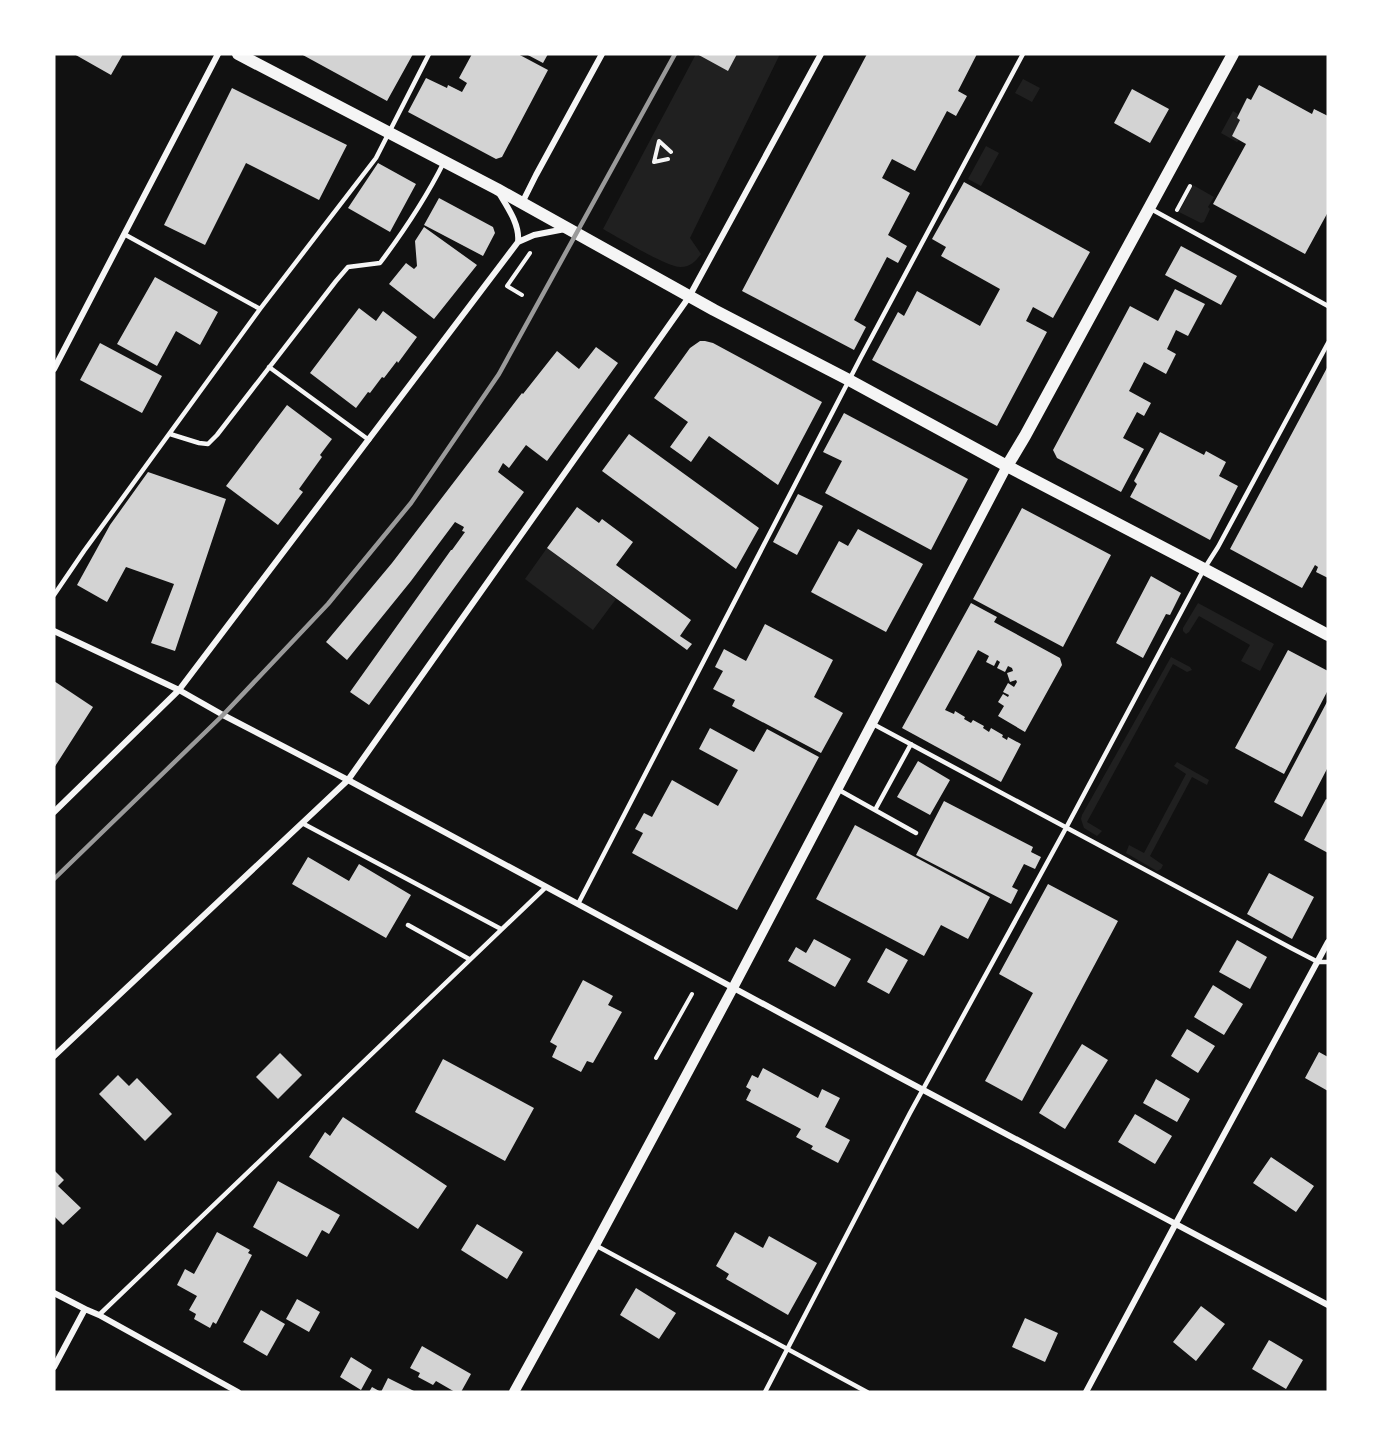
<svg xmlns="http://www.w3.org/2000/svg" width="1382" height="1446" viewBox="0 0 1382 1446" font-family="Commissioner,sans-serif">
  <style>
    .green { fill: #202020 }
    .building { fill: #d3d3d3 }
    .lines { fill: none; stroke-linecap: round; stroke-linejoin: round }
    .path { stroke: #f5f5f5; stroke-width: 4 }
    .service { stroke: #f5f5f5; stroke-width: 4.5 }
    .minor { stroke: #f5f5f5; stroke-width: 6 }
    .tertiary { stroke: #f5f5f5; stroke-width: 10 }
    .secondary { stroke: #f5f5f5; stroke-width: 12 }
    .rail { stroke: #9a9a9a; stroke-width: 4.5 }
  </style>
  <rect width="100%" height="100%" fill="#111"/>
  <path class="green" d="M696,54H780L690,238L701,254C696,261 690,267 681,267C668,268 618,237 603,229Z
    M1023,79L1040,88L1032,102L1015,93Z
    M1233,111L1238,114L1237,118L1240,120L1232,136L1239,140L1237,142L1221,133Z
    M986,146L999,153L981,186L968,179Z
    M1193,185L1214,197L1208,207L1210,209L1204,222L1201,223L1179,212Z
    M547,548L616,599L593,630L525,579Z
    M1198,603L1274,644L1260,671L1241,661L1250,645L1199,616L1189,632L1186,634L1183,631V628Z
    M1171,657L1190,667L1192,670L1187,672L1173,664L1087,822L1102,831L1097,836L1084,828L1081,819L1082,815Z
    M1177,762L1209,780L1207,785L1192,777L1150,856L1163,865L1161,869L1157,871L1126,853L1129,845L1144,853L1186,774L1174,766Z"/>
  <path class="building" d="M74,54H123L111,75Z
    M301,54H413L387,101Z
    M472,54H518L548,70L502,157L496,159L408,112L426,78L447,88L448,85L462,92L467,83L459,78Z
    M526,54H548L543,63Z
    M697,54H737L728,71Z
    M867,54H977L958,91L967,96L956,116L947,111L915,171L892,159L882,178L910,193L888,235L907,246L898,263L887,257L854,320L866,327L854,350L742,291Z
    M1259,85L1312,114L1314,109L1328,116V212L1305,254L1213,204L1246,144L1232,136L1240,120L1237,118L1247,98L1251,100Z
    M232,88L347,145L319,200L246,163L205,245L164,225Z
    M1132,89L1169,109L1150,143L1114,123Z
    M378,163L416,184L390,232L348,208Z
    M964,182L1090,252L1053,318L1033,307L1026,321L1047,332L997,426L872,360L898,312L904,316L917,291L980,326L1000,289L941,256L946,247L932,239Z
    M439,198L493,227L495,233L483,256L424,225Z
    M424,227L477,265L434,319L389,284L406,263L414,269L417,266L415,241Z
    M1181,246L1237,276L1221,305L1165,275Z
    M155,277L218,312L200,345L176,331L157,366L117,344Z
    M1175,289L1205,304L1188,336L1176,330L1167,349L1176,354L1166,374L1144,362L1129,391L1151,403L1144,416L1137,412L1123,438L1144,449L1121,492L1057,458L1053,450L1130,306L1158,321Z
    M359,308L376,321L383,311L417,337L398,363L397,361L384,378L382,377L370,393L368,392L356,408L310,373Z
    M700,341H705L713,343L822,402L778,485L709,436L691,462L670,447L688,422L654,398L690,348Z
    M100,343L162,376L142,413L80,380Z
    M596,347L618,363L547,461L526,445L509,468L503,463L498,472L524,492L369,705L350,692L451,550H452L465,532L462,531L464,527L455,522L411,581L347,660L326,642L392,563L522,393L523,394L557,351L579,369Z
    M1328,366V578L1316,572L1318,567L1315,565L1302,588L1230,549Z
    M287,405L332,439L320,455L322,457L299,489L303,492L278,525L226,486Z
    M844,413L968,479L931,550L825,493L842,461L823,452Z
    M1160,432L1204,455L1206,451L1226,462L1219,476L1238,486L1210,540L1130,497L1137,484L1134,481Z
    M629,434L759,528L736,569L602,471Z
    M148,472L226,499L175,651L151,643L174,584L126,567L107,602L77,585L110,525Z
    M798,494L823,506L797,555L773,542Z
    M577,507L599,523L602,519L633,542L616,565L691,620L680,636L692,644L687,650L547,548Z
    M1022,508L1111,555L1063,647L973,599Z
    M858,529L923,564L886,632L811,592L839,541L848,546Z
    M1151,576L1181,593L1170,615L1166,614L1143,658L1116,643Z
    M971,603L997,617L994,622L1060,658L1062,665L1025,732L998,716L1004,706L998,702L1003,694L1008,697L1009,695L1003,692L1008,683L1014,687L1017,682L1016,680L1010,682L1007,673L1013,671L1012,668L1008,666L1005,672L997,668L1000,662L997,660L994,666L986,662L989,656L978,650L945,710L954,714L955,711L965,717L964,719L971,723L973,720L984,726L983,728L989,732L991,728L1003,735L1002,737L1007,740L1008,737L1021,744L1001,782L902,728Z
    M765,624L833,660L814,697L843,713L821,753L732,706L735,700L713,689L723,671L715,667L724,649L746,661Z
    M1288,650L1328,671V690L1284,774L1235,748Z
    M54,681L93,707L54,768Z
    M1328,700V767L1302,817L1274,802Z
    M710,728L754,752L767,729L819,757L737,910L632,853L643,833L635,829L644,813L652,817L672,780L718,806L738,770L699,749Z
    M918,761L950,780L930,815L897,797Z
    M1326,799L1328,800V853L1304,840Z
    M944,801L1033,847L1031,852L1041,857L1035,869L1024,864L1012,887L1018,890L1011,904L916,855Z
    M855,825L990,897L968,939L941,925L924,956L816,899Z
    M308,857L349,881L359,864L411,895L386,938L292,884Z
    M1269,873L1314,897L1292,939L1247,914Z
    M1048,884L1118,921L1022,1101L985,1081L1033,993L999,974Z
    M814,939L851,959L835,987L788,961L796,947L806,953Z
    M1237,940L1267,957L1250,989L1219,972Z
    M886,948L908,960L889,994L867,982Z
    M583,980L613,996L608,1005L622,1012L593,1063L587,1061L581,1072L552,1057L557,1046L550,1042Z
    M1213,985L1243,1004L1224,1035L1194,1017Z
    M1187,1029L1215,1046L1198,1073L1171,1056Z
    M1082,1044L1108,1060L1065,1129L1039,1113Z
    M1319,1052L1328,1057V1091L1305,1078Z
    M280,1053L302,1075L278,1099L256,1077Z
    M443,1059L534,1108L505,1161L415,1112Z
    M763,1068L818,1098L822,1089L840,1098L825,1127L850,1140L838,1163L811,1149L813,1146L796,1137L801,1129L746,1100L751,1090L746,1087L752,1075L758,1078Z
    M118,1075L129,1086L137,1078L172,1114L145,1141L99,1094Z
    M1156,1079L1190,1099L1177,1122L1143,1103Z
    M1135,1114L1172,1136L1155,1164L1118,1142Z
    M343,1117L447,1186L418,1229L309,1157L325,1132L330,1136Z
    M1271,1157L1314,1186L1296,1212L1253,1183Z
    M54,1170L64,1180L58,1186L81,1208L63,1225L54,1216Z
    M278,1181L340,1215L329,1234L322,1230L307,1257L253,1227Z
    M477,1224L523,1252L507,1279L461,1250Z
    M217,1232L250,1250L248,1253L252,1255L216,1324L213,1322L210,1328L194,1319L196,1314L189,1310L197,1296L177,1285L185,1269L194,1274Z
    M735,1232L763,1248L769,1236L817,1263L788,1315L726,1279L729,1274L716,1266Z
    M636,1288L676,1313L659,1339L620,1315Z
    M297,1299L320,1312L309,1332L286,1319Z
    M1201,1306L1225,1324L1196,1361L1173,1342Z
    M261,1310L285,1324L267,1356L243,1342Z
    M1025,1318L1058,1333L1045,1362L1012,1347Z
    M1269,1340L1303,1360L1286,1389L1252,1369Z
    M422,1346L471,1374L461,1392H455L436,1381L433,1385L418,1377L420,1373L410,1368Z
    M351,1357L372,1370L361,1390L340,1377Z
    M388,1378L416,1392H369L372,1387L381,1392Z"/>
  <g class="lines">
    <path class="path" d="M668,159L654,162L659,141L671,152
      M1177,210L1190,186
      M522,295L507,286L530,253
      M656,1058L692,994"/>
    <path class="service" d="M1151,209L1328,306
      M124,234L260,309
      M269,367L369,440
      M170,434L199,443L208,444L217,435L336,281L348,267L380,263C404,231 426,198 444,162
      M54,595L84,551L260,309L376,158L429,54
      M873,724L1291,948L1318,962H1328
      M839,790L916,833
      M875,810L911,744
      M302,823L501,929
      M578,904L861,357L1023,54
      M408,925L469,959
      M595,1245L867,1392
      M99,1315L546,887
      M765,1392L910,1113L1066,828L1204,569L1218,547L1328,343"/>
    <path class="minor" d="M499,193C508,208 520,225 518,242
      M522,203L536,175L602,54
      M54,369L218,54
      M54,631L179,690L223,715L348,780L897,1076L1328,1305
      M54,812L179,690L518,242L534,235L565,229
      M54,1056L348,780L689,297L821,54
      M54,1293L85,1309L99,1315L238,1392
      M54,1367L85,1309
      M1086,1392L1175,1225L1328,942"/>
    <path class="tertiary" d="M514,1392L595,1245L733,988L1007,466"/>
    <path class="secondary" d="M238,54L497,189L714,310L849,380L1007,466L1206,570L1328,635
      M1007,466L1025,436L1233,54"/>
    <path class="rail" d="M54,879L223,715L328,604L411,503L499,374L675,54"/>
  </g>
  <rect width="1382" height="1446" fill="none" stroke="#ffffff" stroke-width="111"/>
</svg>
